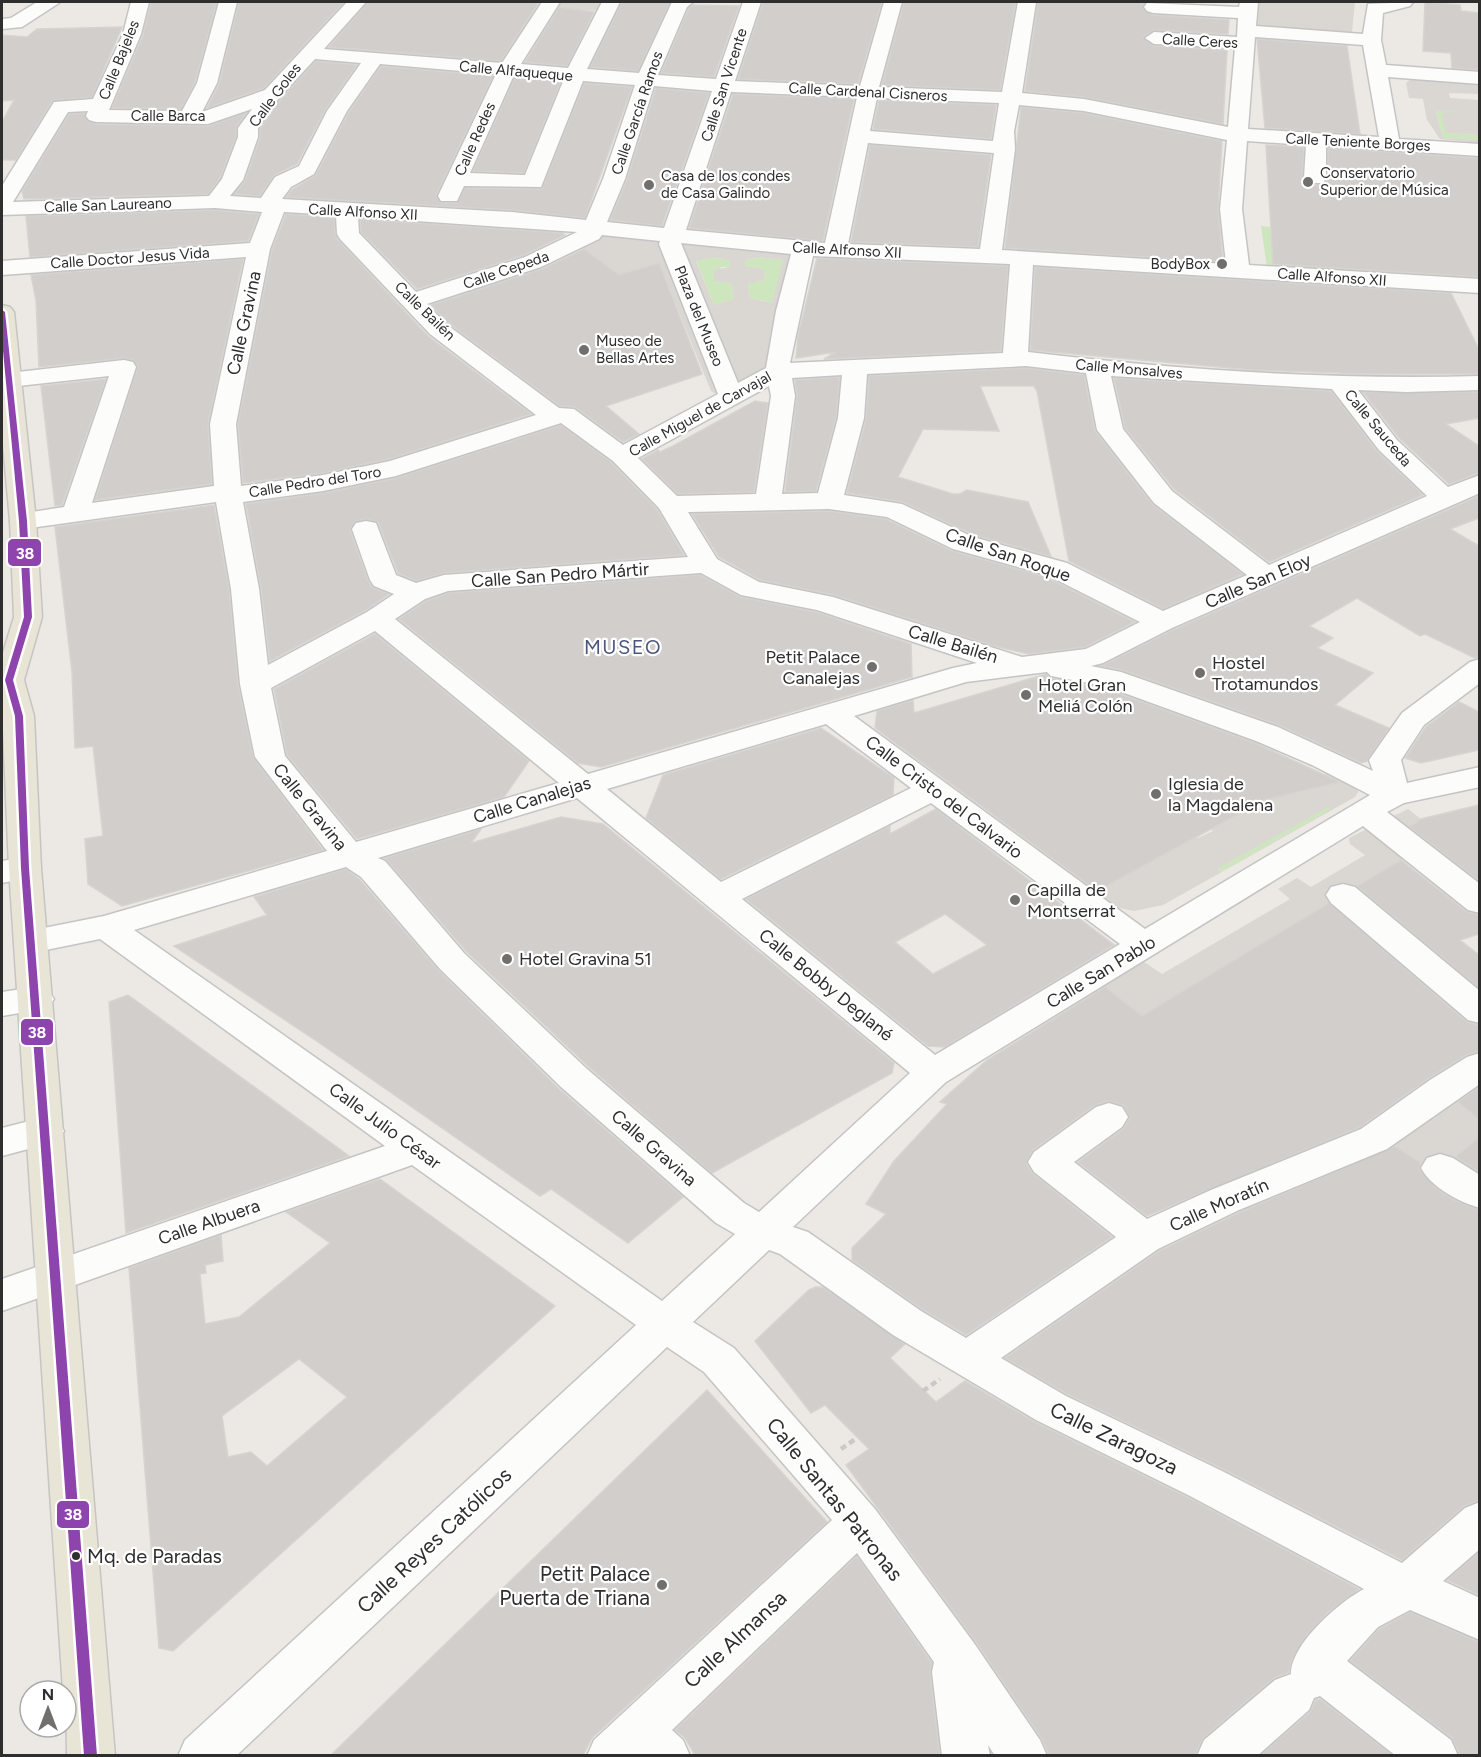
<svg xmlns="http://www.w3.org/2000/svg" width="1481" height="1757" viewBox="0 0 1481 1757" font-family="Figtree,sans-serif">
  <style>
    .green { fill: #cee6be }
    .plaza { fill: #dad6d2; fill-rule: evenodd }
    .building { fill: #d1cecb; stroke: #d7d4d0; stroke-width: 1.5; fill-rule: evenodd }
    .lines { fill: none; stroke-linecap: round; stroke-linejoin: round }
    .minor-casing { stroke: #c5c4c5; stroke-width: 3 }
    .major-casing { stroke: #c6c5c4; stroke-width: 3 }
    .path { stroke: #c9c9c8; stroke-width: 4.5; stroke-dasharray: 6 4; stroke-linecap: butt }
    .minor { fill: #fcfcfb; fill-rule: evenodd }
    .major { fill: #e8e4d6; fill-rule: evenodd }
    .bus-1-casing { stroke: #fff; stroke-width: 5 }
    .bus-1 { fill: #8e44ad; fill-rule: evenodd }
    .poi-dot { fill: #706f6e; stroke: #fff; stroke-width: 2 }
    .bus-dot { fill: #2e2e2e; stroke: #fff; stroke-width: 2 }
    .labels { text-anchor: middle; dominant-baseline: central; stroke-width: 4.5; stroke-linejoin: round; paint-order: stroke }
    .far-street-label { font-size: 15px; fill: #2e2e2e; stroke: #fff }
    .far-poi-label { font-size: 15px; fill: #2e2e2e; stroke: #fff; text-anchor: start }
    .street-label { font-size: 18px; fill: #2e2e2e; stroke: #fff }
    .poi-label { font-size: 18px; fill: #2e2e2e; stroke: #fff; text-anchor: start }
    .neighbourhood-label { font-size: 20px; letter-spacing: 1.5px; fill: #4d5680; stroke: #fff }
    .near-bus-label { font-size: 20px; fill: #2e2e2e; stroke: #fff; text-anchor: start }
    .near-street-label { font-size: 21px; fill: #2e2e2e; stroke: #fff }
    .near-poi-label { font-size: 21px; fill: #2e2e2e; stroke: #fff; text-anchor: end }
    .line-badge { stroke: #fff; stroke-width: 2 }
    .badge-label { font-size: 16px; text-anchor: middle; font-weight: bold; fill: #fff }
  </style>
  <rect width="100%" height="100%" fill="#ece8e4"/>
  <path class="green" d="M1436,110L1462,112L1446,133L1479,135V140L1443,138Z
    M1261,226L1270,227L1272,245L1358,232L1364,274L1267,268Z
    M715,257L730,261V267H721L715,281L732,284L734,299L714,305L696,260Z
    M758,257L783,260L773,303L750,298L748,283L765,280L764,269L745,266V261Z
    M1328,806L1332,809L1221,872L1217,869Z"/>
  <path class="plaza" d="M557,2H607L604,11L552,9Z
    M1256,2H1355L1352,32L1257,27Z
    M1428,75L1479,79V94L1449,93L1450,98L1479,100V135L1446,133L1441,113L1462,112L1436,111L1443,138L1479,140V143L1440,139L1427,120L1423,99L1409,98L1406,83L1412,78Z
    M598,233L792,251L771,369L721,397L711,391L659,263L619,275L578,245ZM715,257L730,261V267L714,270V281L732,284L734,299L714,305L696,261ZM758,257L783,260L772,303L750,298L748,284L765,280L764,269L745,266V261Z
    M1319,761L1357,786L1358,792L1355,797L1163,905L1134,911L1114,907L1092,894L1195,836L1198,838L1213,831L1211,828L1264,800L1330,784ZM1328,807L1331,809L1221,872L1217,869Z
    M1408,809L1421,819L1403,832L1412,853L1142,1016L1099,983L1141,960L1162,974L1290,899L1278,889L1297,878L1311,887L1365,855L1350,844L1349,838Z
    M1448,1094L1479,1119V1140L1434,1172L1386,1139Z"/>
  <path class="building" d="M151,2H217L195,82L181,109L112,108L143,35Z
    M239,2H344L264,88L207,108L219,84Z
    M368,2H539L501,61L329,47Z
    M622,2H670L638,71L590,67Z
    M763,2H882L858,84L738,79Z
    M904,2H1016L1000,90L882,85Z
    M1038,2H1146L1142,8L1152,15L1229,20L1228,34L1154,30L1143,37L1154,46L1227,50L1223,124L1084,97L1025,91Z
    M1425,2L1460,5L1461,11L1479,13V70L1452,68L1451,53L1423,51Z
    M693,5L739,6L714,77L661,73L689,8Z
    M559,7L594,12L567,66L525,62Z
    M122,27L92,97L52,101L16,160H2V122L14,100L2,101V35L27,37L37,29Z
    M1257,39L1347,46L1360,134L1265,128Z
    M316,61L357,65L325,110L297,164L274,175L260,196L234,194L245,181L260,138V129L281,99Z
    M381,66L493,76L436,195L441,203H457L465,188L542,189L584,83L632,87L585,218L512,210L286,197L293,189L316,175L349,112Z
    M515,77L561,81L524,173L473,171Z
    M656,88L709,93L662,226L610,220L627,180Z
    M733,94L854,99L823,241L689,228Z
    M879,100L996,105L991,139L873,129Z
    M1021,107L1084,113L1222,141L1218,209L1223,262L1005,248Z
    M85,113L87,121L96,124L208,126L246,113L236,127V137L220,178L208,194L24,199L22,191L69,114Z
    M870,145L991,155L978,247L851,242Z
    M1266,145L1304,147L1302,178L1307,185H1323L1328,179V148L1479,158V277L1273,264Z
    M215,210L259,214L248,241L30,257L26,216Z
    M286,214L334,217L335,234L338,240L428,336L531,414L389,459L323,473L243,483L238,424L272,250Z
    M360,219L562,233L565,235L524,255L417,289L361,232Z
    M584,249L619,275L659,263L702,374L606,406L639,434L623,442L575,407L560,406L447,322L431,305L542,269Z
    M817,258L1008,266L1001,351L824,359L836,352L796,358L798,336Z
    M243,259L208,424L212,484L95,500L138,366L133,360L124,358L39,367L36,300L31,275Z
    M1035,267L1451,293L1479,350V374H1367L1253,370L1030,350Z
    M1026,368L1084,375L1095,431L1152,504L1243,574L1163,609L1069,561L1037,391L1034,386H980L999,431L923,429L898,477L953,494H960L967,490L1028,502L1051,556L974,535L903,502L847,493L866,419L869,376Z
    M840,377L836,418L816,491L785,492L797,396L795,380Z
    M1114,378L1331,391L1377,451L1423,495L1269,562L1174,489L1125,428Z
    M106,379L62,505L55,506L41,386Z
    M1363,392H1479V418L1446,424L1479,446V473L1449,484L1399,438Z
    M755,401L768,403L754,492L678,494L642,459L658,450L660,452L675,445Z
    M561,425L612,463L657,509L684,555L444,573L416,581L398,573L378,522L366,519L356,521L350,530L368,581L373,588L389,594L366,610L270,661L261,589L246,504L323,493L396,478Z
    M1479,496V518L1450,529L1479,546V657L1475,658L1425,634L1420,636L1357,598L1309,626L1333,638L1317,648L1373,673L1335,705L1389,728L1367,761L1361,763L1279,725L1122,670L1101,666L1173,630Z
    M214,505L229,589L238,684L253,757L323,850L122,906L88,884L85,839L103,836L93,746L75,748L72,672L55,527Z
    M829,511L886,519L952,551L1046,577L1135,622L1085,647L1029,654L994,646L834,595L760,580L719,557L692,514Z
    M700,575L741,597L816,612L911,644L912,677L601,767L578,763L399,619L426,601L448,593Z
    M375,634L529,761L504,797L357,839L287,755L274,689Z
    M1046,674L1051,678L1104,688L1255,743L1340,782L1264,800L1097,891L875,728L877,711L913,700L914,713Z
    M1459,702L1479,712V750L1421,763L1405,758L1426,727Z
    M821,728L894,778L893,795L721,879L646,818L663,775Z
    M1479,805V881L1410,827L1421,819Z
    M936,809L1114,945L945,1047L928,1046L746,899L890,826V834ZM945,914L987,945L933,974L895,942Z
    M561,817L603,824L894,1063L892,1073L712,1173L589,1067L466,951L385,858L481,829L471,843Z
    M1401,860L1467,912L1479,915V934L1460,940L1479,955V988L1357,886Z
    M346,869L359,879L438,970L559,1089L683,1197L628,1243L551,1189L540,1196L318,1042L174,946L267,915L254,897Z
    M1329,903L1467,1022L1479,1025V1051L1466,1055L1429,1078L1360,1127L1147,1216L1078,1162L1123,1129L1130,1118L1123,1105L1108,1101L1095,1105L1033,1150L1026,1163L1033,1174L1112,1237L966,1335L922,1309L852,1260V1248L886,1214L866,1204L894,1161L947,1104L940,1102L987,1060L1105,987L1142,1016Z
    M128,995L220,1062L349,1156L126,1233L109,1002Z
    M1479,1087V1119L1458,1102Z
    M1479,1138V1172L1455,1157Z
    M1395,1146L1421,1163L1419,1169L1437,1189L1454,1200L1479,1210V1500L1464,1506L1402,1560L1221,1468L1067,1394L1005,1358L1159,1251L1240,1212Z
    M380,1179L555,1306L173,1651L159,1648L129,1268L221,1235L223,1261L205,1265L206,1273L200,1274L205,1324L239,1317L330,1243L286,1212ZM299,1359L347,1397L267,1466L251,1452L228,1457L222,1416Z
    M816,1287H823L905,1344L890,1358L936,1402L965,1381L1035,1422L1189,1498L1359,1589L1328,1612L1306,1636L1291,1661L1289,1672L1274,1678L1203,1738L1195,1755H1049L1042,1739L976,1642L846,1465L869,1449L825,1405L811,1413L755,1341L809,1290Z
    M707,1390L827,1522L592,1738L583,1755H331Z
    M1479,1552V1595L1447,1580Z
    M857,1556L932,1663L930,1672L940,1755H695L685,1738L675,1730Z
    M1410,1612L1479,1642V1755H1460L1452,1738L1350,1661L1379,1629Z
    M1320,1699L1392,1755H1261L1310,1712L1316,1700Z"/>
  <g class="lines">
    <g class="minor-casing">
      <path id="minor" d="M37,2L59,3L22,27L2,29V19L11,18Z
        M131,2H149L141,34L109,110L182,111L197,83L219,2H237L217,83L202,112L265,90L347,2H366L324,49L502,63L542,2H560L521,64L568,68L602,2H620L587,69L639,73L672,2H693L687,7L658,75L716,79L743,2H761L735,81L860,86L884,2H902L879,87L1002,92L1018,2H1036L1022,93L1084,99L1228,127L1235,48L1154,44L1145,38L1154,32L1237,37L1238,18L1153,13L1147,11L1144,7L1147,3L1239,7L1240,2H1258L1256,26L1363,34L1368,4L1413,2L1410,6L1383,13L1381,40L1386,65L1480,72V84L1388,77L1399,139L1480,144V156L1326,146V178L1323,183H1307L1304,178L1306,145L1247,141L1242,209L1249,265L1480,279V293L1033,265L1028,352C1177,370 1329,380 1480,376V390L1406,392L1358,390L1397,440L1448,487L1480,475V493L1172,628L1103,663L1091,666L1121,672L1278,727L1373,771L1369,760L1402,713L1470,662L1480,659V683L1424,725L1401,760L1407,783L1480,767V787L1404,803L1387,812L1480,884V913L1468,910L1363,826L946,1082L793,1227L808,1232L921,1311L966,1338L1116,1237L1034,1172L1028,1162L1034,1152L1096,1107L1109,1103L1122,1107L1128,1117L1122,1127L1074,1162L1147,1219L1211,1190L1361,1129L1430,1080L1467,1057L1480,1053V1084L1387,1149L1239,1210L1158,1249L1001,1358L1066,1396L1220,1470L1402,1563L1465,1508L1480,1502V1549L1443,1581L1480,1598V1640L1410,1610L1378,1627L1347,1661L1451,1740L1458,1756H1396L1320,1696L1314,1698L1309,1710L1257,1756H1197L1204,1740L1275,1680L1291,1674C1291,1644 1339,1602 1364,1589L1190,1496L1036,1420L893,1335L780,1254L769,1250L693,1322L734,1348L875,1509L974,1643L1040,1740L1047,1756H995L988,1745L990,1756H942L932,1672L934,1662L857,1553L672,1730L683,1740L690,1756H587L594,1740L832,1520L704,1372L667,1347L236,1756H178L185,1740L636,1325L412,1165L2,1311V1279L385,1146L100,939L31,953L19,949L14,941L19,933L104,916L327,851L255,757L240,684L231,589L216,502L23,529L13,527L10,521L13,515L64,507L109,376L9,387L2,386V374L9,373L124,360L133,362L136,367L92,503L214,486L210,424L246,257L2,275V261L250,243L262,212L215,208L2,215V186L54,102L93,99L123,34ZM1255,37L1363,45L1379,137L1248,129ZM315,59L361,63L327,111L299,166L275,177L261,198L230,196L243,180L258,137V128L279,98ZM380,64L496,74L438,196L441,201H457L464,186L541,187L583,81L635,85L603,179L586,220L512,212L282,199L291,187L314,174L347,111ZM514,75L564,79L525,175L470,173ZM654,86L712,91L664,228L607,222L625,179ZM731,92L857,97L825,243L686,230ZM877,98L999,103L993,141L870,131ZM1019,105L1084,111L1227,140L1220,209L1226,264L1002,250L1015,149L1014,131ZM252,109L238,128V137L222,179L209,196L13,202L68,112L88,111L86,116L89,120L96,122L208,124ZM868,143L994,153L980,249L848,244ZM284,212L336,215L337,234L340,239L430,334L536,415L390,461L323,475L241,486L236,424L270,249ZM358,217L577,232L525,257L416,292L359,233ZM602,235L660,241L659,244L718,394L623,445L574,409L559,408L446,324L427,304L541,267L599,239ZM681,243L791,254L776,311L766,368L738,383ZM813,256L1010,264L1003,353L790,363ZM1026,366L1086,373L1097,430L1154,503L1247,575L1163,611L1067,563L973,537L902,504L844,495L864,418L867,374ZM842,375L838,418L818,493L782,494L795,396L792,378ZM1111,376L1332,389L1379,450L1427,496L1269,565L1172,491L1123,429ZM769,386L771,396L756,494L677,496L638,458ZM561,423L613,461L659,508L688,557L444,575L416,583L396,575L376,523L366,521L356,523L352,529L370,580L374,586L394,594L367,612L268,665L259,589L243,502L323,491L396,476ZM829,509L887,517L953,549L1047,575L1140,622L1086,649L1022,657L833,597L759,582L717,559L688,512ZM701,573L741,595L817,610L977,663L953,668L588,774L395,619L425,599L448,591ZM375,631L559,783L356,842L285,756L271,688ZM1047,672L1051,676L1105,686L1256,741L1312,765L1370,795L1145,929L854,716L966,682ZM826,724L911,788L721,882L607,789ZM577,798L910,1073L759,1212L744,1203L587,1069L464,953L385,861L378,858ZM931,803L1120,944L935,1055L742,899ZM346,867L361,877L440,969L561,1087L716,1223L735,1234L662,1301L134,930Z
        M25,857L37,860L41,868L37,876L2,883V861Z
        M1343,884L1355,887L1480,991V1023L1468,1020L1331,903L1326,895L1331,887Z
        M36,987L48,990L54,999L48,1008L2,1016V992Z
        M45,1117L58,1121L64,1131L58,1141L2,1156V1128Z
        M1440,1154L1453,1158L1480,1175V1208C1459,1202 1431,1187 1421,1168L1427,1158Z"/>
    </g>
    <g class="major-casing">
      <path id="major" d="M2,305L10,307L14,312L36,521L42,617L24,680L34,716L41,868L115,1756H67L66,1691H63L9,868L2,707V656L14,617L10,521L2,434Z"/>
    </g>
    <path class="path" d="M923,1391L940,1379
      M841,1449L857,1438"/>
    <use href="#minor" class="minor"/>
    <use href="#major" class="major"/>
    <g class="bus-1-casing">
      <path id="bus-1" d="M2,310L5,312L27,521L32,617L13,680L23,716L29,868L97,1756H84L21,868L15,716L5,680L24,617L19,521L2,340Z"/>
    </g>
    <use href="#bus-1" class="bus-1"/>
  </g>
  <g class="poi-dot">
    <circle cx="1308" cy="182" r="6"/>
    <circle cx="649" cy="185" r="6"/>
    <circle cx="1222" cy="264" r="6"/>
    <circle cx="584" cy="350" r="6"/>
    <circle cx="872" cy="667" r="6"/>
    <circle cx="1200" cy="673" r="6"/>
    <circle cx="1026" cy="695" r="6"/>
    <circle cx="1156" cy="794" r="6"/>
    <circle cx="1015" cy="900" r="6"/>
    <circle cx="507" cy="959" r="6"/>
    <circle cx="662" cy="1585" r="6"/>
  </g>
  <circle class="bus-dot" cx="76" cy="1556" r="5"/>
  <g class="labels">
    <g class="far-street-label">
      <text transform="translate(1200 41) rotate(3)">Calle Ceres</text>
      <text transform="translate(119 60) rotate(-68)">Calle Bajeles</text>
      <text transform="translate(516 71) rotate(5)">Calle Alfaqueque</text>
      <text transform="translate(724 85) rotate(-72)">Calle San Vicente</text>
      <text transform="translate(868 92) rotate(3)">Calle Cardenal Cisneros</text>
      <text transform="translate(275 95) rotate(-53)">Calle Goles</text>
      <text transform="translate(637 113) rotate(-71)">Calle García Ramos</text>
      <text x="168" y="116">Calle Barca</text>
      <text transform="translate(475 139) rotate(-66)">Calle Redes</text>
      <text transform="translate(1358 142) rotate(3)">Calle Teniente Borges</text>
      <text transform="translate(108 205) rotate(-2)">Calle San Laureano</text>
      <text transform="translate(363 212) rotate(3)">Calle Alfonso XII</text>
      <text transform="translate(847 250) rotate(3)">Calle Alfonso XII</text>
      <text transform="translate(130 258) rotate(-4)">Calle Doctor Jesus Vida</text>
      <text transform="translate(506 270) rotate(-19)">Calle Cepeda</text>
      <text transform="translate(1332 277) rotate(4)">Calle Alfonso XII</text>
      <text transform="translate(425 311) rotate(44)">Calle Bailén</text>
      <text transform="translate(699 316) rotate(68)">Plaza del Museo</text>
      <text transform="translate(1129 369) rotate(5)">Calle Monsalves</text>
      <text transform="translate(700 414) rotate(-29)">Calle Miguel de Carvajal</text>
      <text transform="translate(1378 428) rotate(50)">Calle Sauceda</text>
      <text transform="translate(315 482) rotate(-9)">Calle Pedro del Toro</text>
    </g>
    <g class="far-poi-label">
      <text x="1320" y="173">Conservatorio<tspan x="1320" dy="17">Superior de Música</tspan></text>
      <text x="661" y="176">Casa de los condes<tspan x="661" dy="17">de Casa Galindo</tspan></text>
      <text x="1210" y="264" text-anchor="end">BodyBox</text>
      <text x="596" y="341">Museo de<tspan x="596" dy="17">Bellas Artes</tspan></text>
    </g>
    <g class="street-label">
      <text transform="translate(244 323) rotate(-78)">Calle Gravina</text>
      <text transform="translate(1008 555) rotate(19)">Calle San Roque</text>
      <text transform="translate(560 575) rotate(-4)">Calle San Pedro Mártir</text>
      <text transform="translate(1258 581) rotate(-23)">Calle San Eloy</text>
      <text transform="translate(953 644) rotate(17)">Calle Bailén</text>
      <text transform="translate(944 797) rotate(37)">Calle Cristo del Calvario</text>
      <text transform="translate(532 800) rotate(-17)">Calle Canalejas</text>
      <text transform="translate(310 807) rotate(51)">Calle Gravina</text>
      <text transform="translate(1101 972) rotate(-31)">Calle San Pablo</text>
      <text transform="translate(826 985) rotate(39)">Calle Bobby Deglané</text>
      <text transform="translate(385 1126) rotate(36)">Calle Julio César</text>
      <text transform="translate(654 1148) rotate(41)">Calle Gravina</text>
      <text transform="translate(1219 1205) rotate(-24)">Calle Moratín</text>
      <text transform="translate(209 1222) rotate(-19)">Calle Albuera</text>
    </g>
    <g class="poi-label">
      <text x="860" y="657" text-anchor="end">Petit Palace<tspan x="860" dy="21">Canalejas</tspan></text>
      <text x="1212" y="663">Hostel<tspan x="1212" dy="21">Trotamundos</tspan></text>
      <text x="1038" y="685">Hotel Gran<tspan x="1038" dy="21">Meliá Colón</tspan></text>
      <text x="1168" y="784">Iglesia de<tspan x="1168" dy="21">la Magdalena</tspan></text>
      <text x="1027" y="890">Capilla de<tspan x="1027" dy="21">Montserrat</tspan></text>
      <text x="519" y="959">Hotel Gravina 51</text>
    </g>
    <g class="neighbourhood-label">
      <text x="623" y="647">MUSEO</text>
    </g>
    <g class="near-bus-label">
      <text x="87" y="1556">Mq. de Paradas</text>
    </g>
    <g class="near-street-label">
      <text transform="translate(1114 1438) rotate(26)">Calle Zaragoza</text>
      <text transform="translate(835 1499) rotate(51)">Calle Santas Patronas</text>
      <text transform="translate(434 1540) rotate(-43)">Calle Reyes Católicos</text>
      <text transform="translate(735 1639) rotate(-43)">Calle Almansa</text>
    </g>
    <g class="near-poi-label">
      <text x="650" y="1573">Petit Palace<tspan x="650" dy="24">Puerta de Triana</tspan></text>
    </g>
  </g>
  <g class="line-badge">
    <rect x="7" y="538" width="35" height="29" rx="6" fill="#8e44ad"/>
    <rect x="20" y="1018" width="34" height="28" rx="6" fill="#8e44ad"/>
    <rect x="56" y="1500" width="34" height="29" rx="6" fill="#8e44ad"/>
  </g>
  <g class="badge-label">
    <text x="25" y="559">38</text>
    <text x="37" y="1038">38</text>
    <text x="73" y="1520">38</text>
  </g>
  <rect width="1481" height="1757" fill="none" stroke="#2e2e2e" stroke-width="6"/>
  <g transform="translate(48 1709)"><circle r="28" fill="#ffffff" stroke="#ababab" stroke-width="1.5"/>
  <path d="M0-4.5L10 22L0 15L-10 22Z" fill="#706f6e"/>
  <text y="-9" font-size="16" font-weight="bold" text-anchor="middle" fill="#2e2e2e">N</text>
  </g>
</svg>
